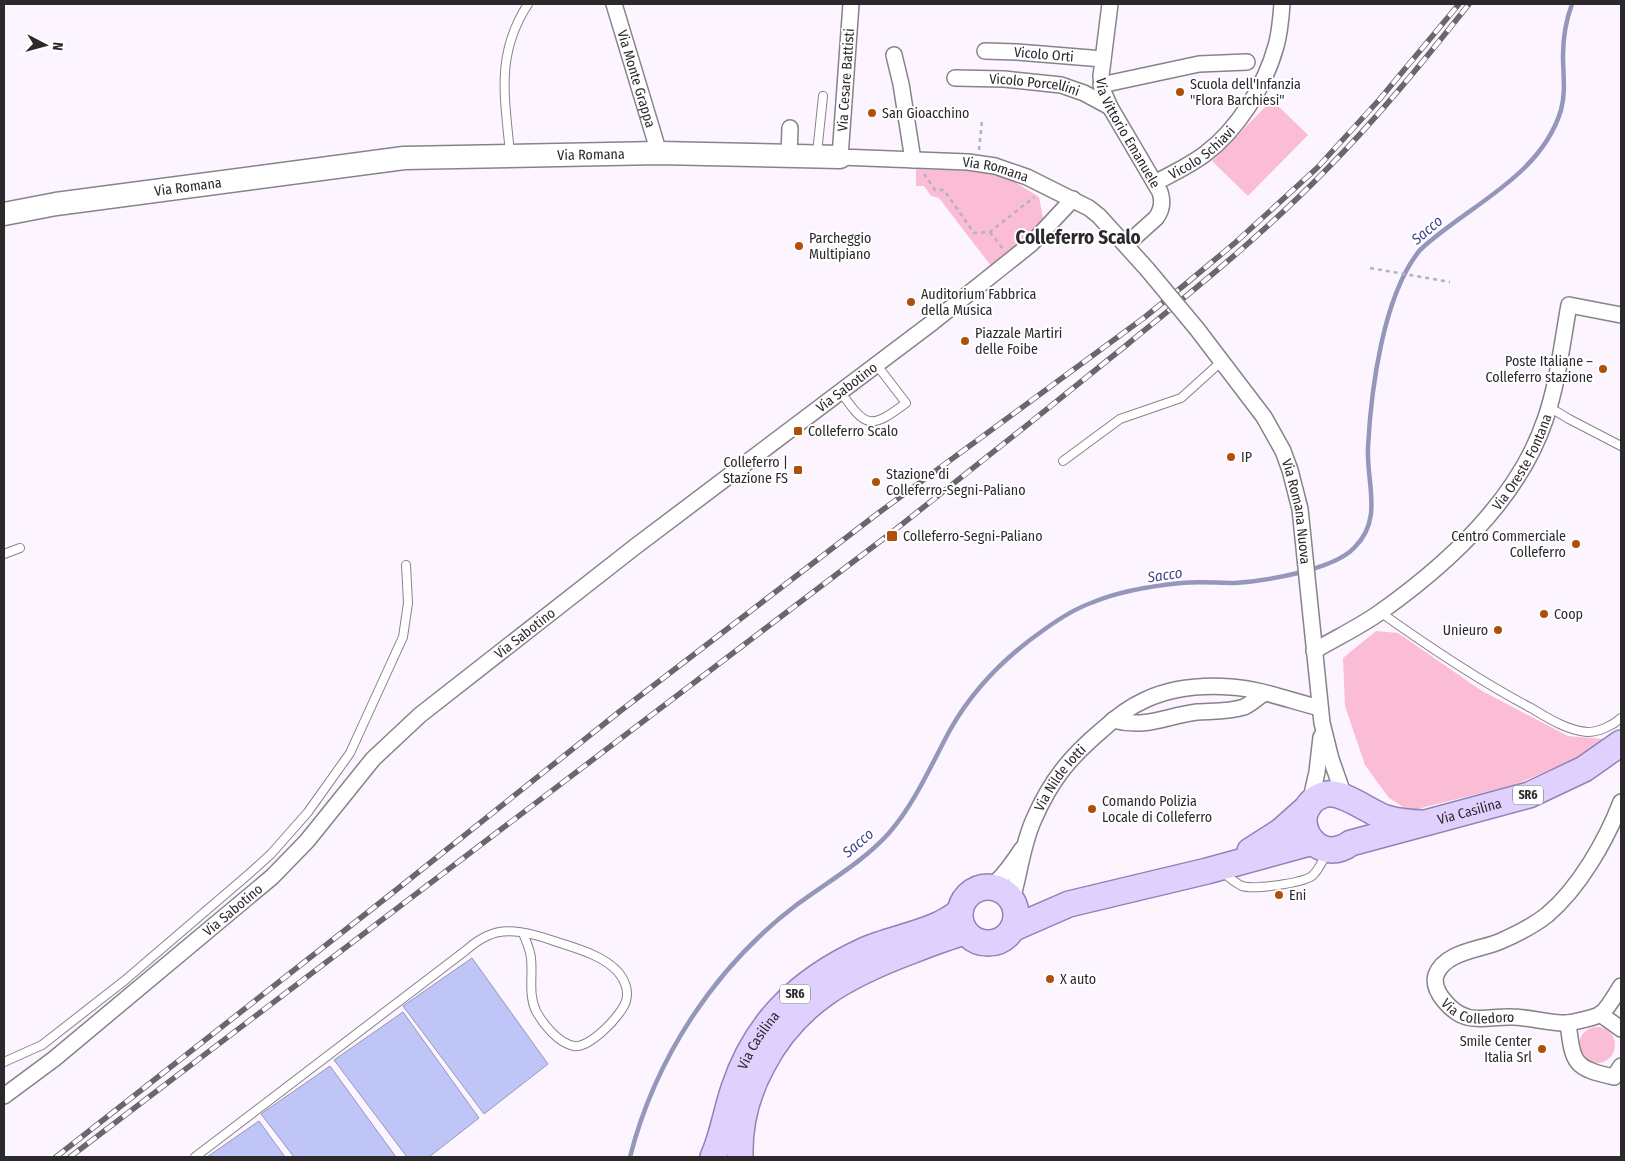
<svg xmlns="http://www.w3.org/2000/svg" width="1625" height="1161" viewBox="0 0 1625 1161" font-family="'Fira Sans Condensed',sans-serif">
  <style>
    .green { fill: #fbbcd5 }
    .water { fill: #c0c5f7; stroke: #9496ba }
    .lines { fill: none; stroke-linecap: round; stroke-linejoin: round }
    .stream { stroke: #9496ba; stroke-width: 4.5 }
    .lane-casing { stroke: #88828b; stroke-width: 10 }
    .street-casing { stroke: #88828b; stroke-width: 18 }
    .secondary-casing { stroke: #88828b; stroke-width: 25 }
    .primary-casing { stroke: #9281b4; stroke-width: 28 }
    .path { stroke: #b7b1b9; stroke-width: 2.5; stroke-dasharray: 4 4; stroke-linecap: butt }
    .lane { stroke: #fff; stroke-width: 8 }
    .street { stroke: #fff; stroke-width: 15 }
    .secondary { stroke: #fff; stroke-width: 22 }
    .primary { stroke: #dfd0fe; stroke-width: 25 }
    .rail-casing { stroke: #6b666c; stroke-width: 5.5 }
    .rail { stroke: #fff; stroke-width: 4; stroke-dasharray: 11; stroke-linecap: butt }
    .street-bridge-casing { stroke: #88828b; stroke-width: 18; stroke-linecap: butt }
    .street-bridge { stroke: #fff; stroke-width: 15 }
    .poi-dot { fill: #af4f09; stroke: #fff; stroke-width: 2 }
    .labels { text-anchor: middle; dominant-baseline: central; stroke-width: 4; stroke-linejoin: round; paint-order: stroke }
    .shield { fill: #fff; stroke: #6b696c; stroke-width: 1 }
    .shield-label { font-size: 12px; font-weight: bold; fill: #2c292d }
    .street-label { font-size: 14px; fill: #2c292d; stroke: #fff }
    .poi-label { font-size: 14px; fill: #2c292d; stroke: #fff; text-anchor: start }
    .water-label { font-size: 15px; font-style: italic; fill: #44448d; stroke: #fff }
    .district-label { font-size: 19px; font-weight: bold; fill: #2c292d; stroke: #fff }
  </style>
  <rect width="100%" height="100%" fill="#fcf5ff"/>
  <path class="green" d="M1272,100L1308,135L1248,196L1212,161Z
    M916,169L980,171L1010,179L1039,197L1044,223L991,266L939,198L931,196L924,186H916Z
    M1376,631L1398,633L1482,691L1568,736L1604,739L1578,758L1514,785L1409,811L1389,798L1365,765L1345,706L1343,658Z
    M1579 1045a18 18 0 1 1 36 0a18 18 0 1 1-36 0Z"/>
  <path class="water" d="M472,958L548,1064L484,1114L403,1006Z
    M403,1012L479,1118L429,1157H407L334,1060Z
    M330,1066L396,1157H294L261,1114Z
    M259,1121L285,1157H207Z"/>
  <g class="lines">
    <path class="stream" d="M630,1157C655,1059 714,968 795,906C827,882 862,863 889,833C915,803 931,765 950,730C973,689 1006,656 1045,629C1059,619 1074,609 1091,603C1119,591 1151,586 1181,583C1199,581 1217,583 1235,583C1265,581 1333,570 1354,548C1384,519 1366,483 1368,447C1371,390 1383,295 1420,250C1467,206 1541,177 1561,110C1566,92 1563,74 1563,56C1563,39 1566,20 1572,4"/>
    <g class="lane-casing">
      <path id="lane" d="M817,153L823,96
        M510,154C505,97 495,55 528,4
        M840,391C866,428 870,430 906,403L876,364
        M1549,407L1569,419L1621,446
        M1063,461L1120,419L1181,398L1222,361
        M4,554L20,548
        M1380,612C1429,647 1478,680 1531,708C1548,718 1566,730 1587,732C1599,732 1612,726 1621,718
        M1223,873C1229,877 1235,883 1242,886C1254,890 1302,883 1312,876C1319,870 1323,860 1327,852
        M4,1062L42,1045L124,981L250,873L271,854L308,812L350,753L403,637L408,603L406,565
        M195,1157L465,951C472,945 479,939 487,936C507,926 534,934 554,941C575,948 603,955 618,972C625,980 629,991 626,1001C622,1015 589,1049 574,1046C558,1043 543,1024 536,1011C528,994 533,976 531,958C530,949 526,941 523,933"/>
    </g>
    <g class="street-casing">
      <g id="street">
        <path id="s1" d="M614,4L659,153"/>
        <path id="s2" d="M851,4L840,157L968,162L995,166L1027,177L1089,208L1099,216L1147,269"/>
        <path id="s3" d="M1110,4L1101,76L1102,89L1110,107L1160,192C1163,201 1162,210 1156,218L1126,245"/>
        <path id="s4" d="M985,51L1017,52L1103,59"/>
        <path d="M894,55L901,84L913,160"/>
        <path id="s5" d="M955,78L1004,79L1061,85L1084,93L1110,107"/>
        <path d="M1101,85L1199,64L1247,62"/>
        <path d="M789,156L790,128"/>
        <path id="s6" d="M1155,183C1171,174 1189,166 1205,154C1238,129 1265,86 1276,46C1280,32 1281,18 1282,4"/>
        <path id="s7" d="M1197,329L1264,417L1283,451L1290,470L1300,509L1322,723L1331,759L1344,796"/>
        <path id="s8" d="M1314,651C1336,638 1359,627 1379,613C1447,565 1518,500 1545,420C1558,383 1562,343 1569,305L1621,315"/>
        <path d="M1113,720C1147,729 1165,716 1197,712C1212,711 1229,712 1244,707C1251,704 1257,698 1263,694"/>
        <path id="s9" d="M1621,802C1606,841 1579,888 1547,915C1533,926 1517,934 1501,941C1481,950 1445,951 1436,975C1431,991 1452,1013 1467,1017C1480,1021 1497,1016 1512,1017C1529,1017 1552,1024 1568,1023C1574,1022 1597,1017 1601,1014C1609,1007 1615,995 1621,986"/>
        <path d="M1310,803L1317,772L1321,737"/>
        <path d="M988,887C1000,883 1015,859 1022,849"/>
        <path id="s10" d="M1012,899C1020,873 1022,845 1034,819C1051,780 1070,757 1102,730C1115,718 1129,707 1145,700C1171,688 1203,685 1231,687C1261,689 1291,701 1320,708"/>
        <path d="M1600,1014L1621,1029"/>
        <path d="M1568,1023C1573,1063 1573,1068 1614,1077L1621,1066"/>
        <path id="s11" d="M4,1096L54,1059L272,877L307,841L373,759L420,715L636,546L933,322L1031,244L1073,199"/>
      </g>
    </g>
    <g class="secondary-casing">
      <g id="secondary">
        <path id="s12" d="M4,214L56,204L404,158L659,153L840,157"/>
      </g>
    </g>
    <g class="primary-casing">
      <g id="primary">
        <path id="s13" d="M1424,823C1411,823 1399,822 1386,818C1368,812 1340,788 1323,795C1283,810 1313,870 1351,843L1529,795L1584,769L1621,743"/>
        <path d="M1250,851L1281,831L1308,807"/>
        <circle cx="988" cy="915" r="28"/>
        <path d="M1014,928L1069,904L1207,871L1313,842"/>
        <path id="s14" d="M713,1157C723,1135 726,1111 734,1088C756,1022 800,980 863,951C893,937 936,933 960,911"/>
        <path d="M740,1157C739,1125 747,1094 762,1066C795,1002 847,975 911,951C929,944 947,937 965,932"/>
      </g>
    </g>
    <path class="path" d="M979,150L982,121
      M924,174L935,190H944L974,233L990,232L1034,197
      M990,232L1003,249
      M1370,268L1450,282"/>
    <use href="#lane" class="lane"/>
    <use href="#street" class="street"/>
    <use href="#secondary" class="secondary"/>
    <use href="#primary" class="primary"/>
    <g class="rail-casing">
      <path id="rail" d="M56,1157L391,894L619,712L877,514L1145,317L1188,282L1236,242L1317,168L1379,100L1459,4
        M70,1157L891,533C971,470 1050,407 1129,343C1195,289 1262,235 1322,174C1375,121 1423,62 1469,4"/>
    </g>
    <use href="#rail" class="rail"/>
    <g class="street-bridge-casing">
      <path id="street-bridge" d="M1147,269L1197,329"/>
    </g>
    <use href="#street-bridge" class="street-bridge"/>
  </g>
  <g class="poi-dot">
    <circle cx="1180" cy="92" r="5"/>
    <circle cx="872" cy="113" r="5"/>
    <circle cx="799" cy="246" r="5"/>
    <circle cx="911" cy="302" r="5"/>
    <circle cx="965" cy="341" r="5"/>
    <circle cx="1603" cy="369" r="5"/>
    <rect x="793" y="426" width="10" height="10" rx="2.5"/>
    <circle cx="1231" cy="457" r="5"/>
    <rect x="793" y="465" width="10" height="10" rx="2.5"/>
    <circle cx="876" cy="482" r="5"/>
    <rect x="886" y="530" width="12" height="12" rx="2.5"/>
    <circle cx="1576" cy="544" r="5"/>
    <circle cx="1544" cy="614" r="5"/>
    <circle cx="1498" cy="630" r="5"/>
    <circle cx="1092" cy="809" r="5"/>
    <circle cx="1279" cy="895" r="5"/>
    <circle cx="1050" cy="979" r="5"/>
    <circle cx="1542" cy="1049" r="5"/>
  </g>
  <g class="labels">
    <g class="shield">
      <rect x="1513" y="785.5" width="30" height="19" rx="4"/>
      <rect x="780" y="984.5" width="30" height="19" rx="4"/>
    </g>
    <g class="shield-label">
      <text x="1528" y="795">SR6</text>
      <text x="795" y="994">SR6</text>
    </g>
    <g class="street-label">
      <text stroke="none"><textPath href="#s4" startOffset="59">Vicolo Orti</textPath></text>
      <text stroke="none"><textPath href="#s1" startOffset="78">Via Monte Grappa</textPath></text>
      <text transform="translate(846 80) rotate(-86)">Via Cesare Battisti</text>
      <text stroke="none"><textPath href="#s5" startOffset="80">Vicolo Porcellini</textPath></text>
      <text stroke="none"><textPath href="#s3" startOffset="136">Via Vittorio Emanuele</textPath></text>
      <text stroke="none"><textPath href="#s6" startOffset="56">Vicolo Schiavi</textPath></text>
      <text stroke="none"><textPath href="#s12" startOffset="591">Via Romana</textPath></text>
      <text stroke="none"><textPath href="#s2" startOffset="310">Via Romana</textPath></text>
      <text stroke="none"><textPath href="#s12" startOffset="186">Via Romana</textPath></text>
      <text stroke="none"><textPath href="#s11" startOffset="1104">Via Sabotino</textPath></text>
      <text stroke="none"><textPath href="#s8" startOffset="286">Via Oreste Fontana</textPath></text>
      <text stroke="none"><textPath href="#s7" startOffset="212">Via Romana Nuova</textPath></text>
      <text stroke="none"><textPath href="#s11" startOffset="699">Via Sabotino</textPath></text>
      <text stroke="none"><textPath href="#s10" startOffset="132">Via Nilde Iotti</textPath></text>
      <text stroke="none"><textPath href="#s13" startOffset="329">Via Casilina</textPath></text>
      <text stroke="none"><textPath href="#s11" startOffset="295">Via Sabotino</textPath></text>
      <text stroke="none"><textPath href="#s9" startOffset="331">Via Colledoro</textPath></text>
      <text stroke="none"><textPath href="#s14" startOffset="126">Via Casilina</textPath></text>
    </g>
    <g class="poi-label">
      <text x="1190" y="84">Scuola dell'Infanzia<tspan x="1190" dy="16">"Flora Barchiesi"</tspan></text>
      <text x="882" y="113">San Gioacchino</text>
      <text x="809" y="238">Parcheggio<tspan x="809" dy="16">Multipiano</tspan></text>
      <text x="921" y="294">Auditorium Fabbrica<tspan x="921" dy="16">della Musica</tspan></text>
      <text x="975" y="333">Piazzale Martiri<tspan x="975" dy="16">delle Foibe</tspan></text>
      <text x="1593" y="361" text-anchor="end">Poste Italiane –<tspan x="1593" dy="16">Colleferro stazione</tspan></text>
      <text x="808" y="431">Colleferro Scalo</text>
      <text x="1241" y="457">IP</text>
      <text x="788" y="462" text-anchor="end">Colleferro |<tspan x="788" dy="16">Stazione FS</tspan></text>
      <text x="886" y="474">Stazione di<tspan x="886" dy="16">Colleferro-Segni-Paliano</tspan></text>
      <text x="903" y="536">Colleferro-Segni-Paliano</text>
      <text x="1566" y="536" text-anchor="end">Centro Commerciale<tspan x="1566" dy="16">Colleferro</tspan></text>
      <text x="1554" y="614">Coop</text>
      <text x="1488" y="630" text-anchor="end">Unieuro</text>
      <text x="1102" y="801">Comando Polizia<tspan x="1102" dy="16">Locale di Colleferro</tspan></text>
      <text x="1289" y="895">Eni</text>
      <text x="1060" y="979">X auto</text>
      <text x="1532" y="1041" text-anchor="end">Smile Center<tspan x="1532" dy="16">Italia Srl</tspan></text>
    </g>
    <g class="water-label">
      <text transform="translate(1427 230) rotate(-41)">Sacco</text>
      <text transform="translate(1165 575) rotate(-8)">Sacco</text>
      <text transform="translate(858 843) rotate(-41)">Sacco</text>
    </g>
    <g class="district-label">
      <text x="1078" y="237">Colleferro Scalo</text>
    </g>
  </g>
  <rect width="1625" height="1161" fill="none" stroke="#2c292d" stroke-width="10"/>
  <g transform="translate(45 45) rotate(96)" stroke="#ffffff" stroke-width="4" paint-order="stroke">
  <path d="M0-4L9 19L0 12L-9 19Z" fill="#2c292d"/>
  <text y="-8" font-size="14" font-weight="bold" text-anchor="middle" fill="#2c292d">N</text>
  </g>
</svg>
